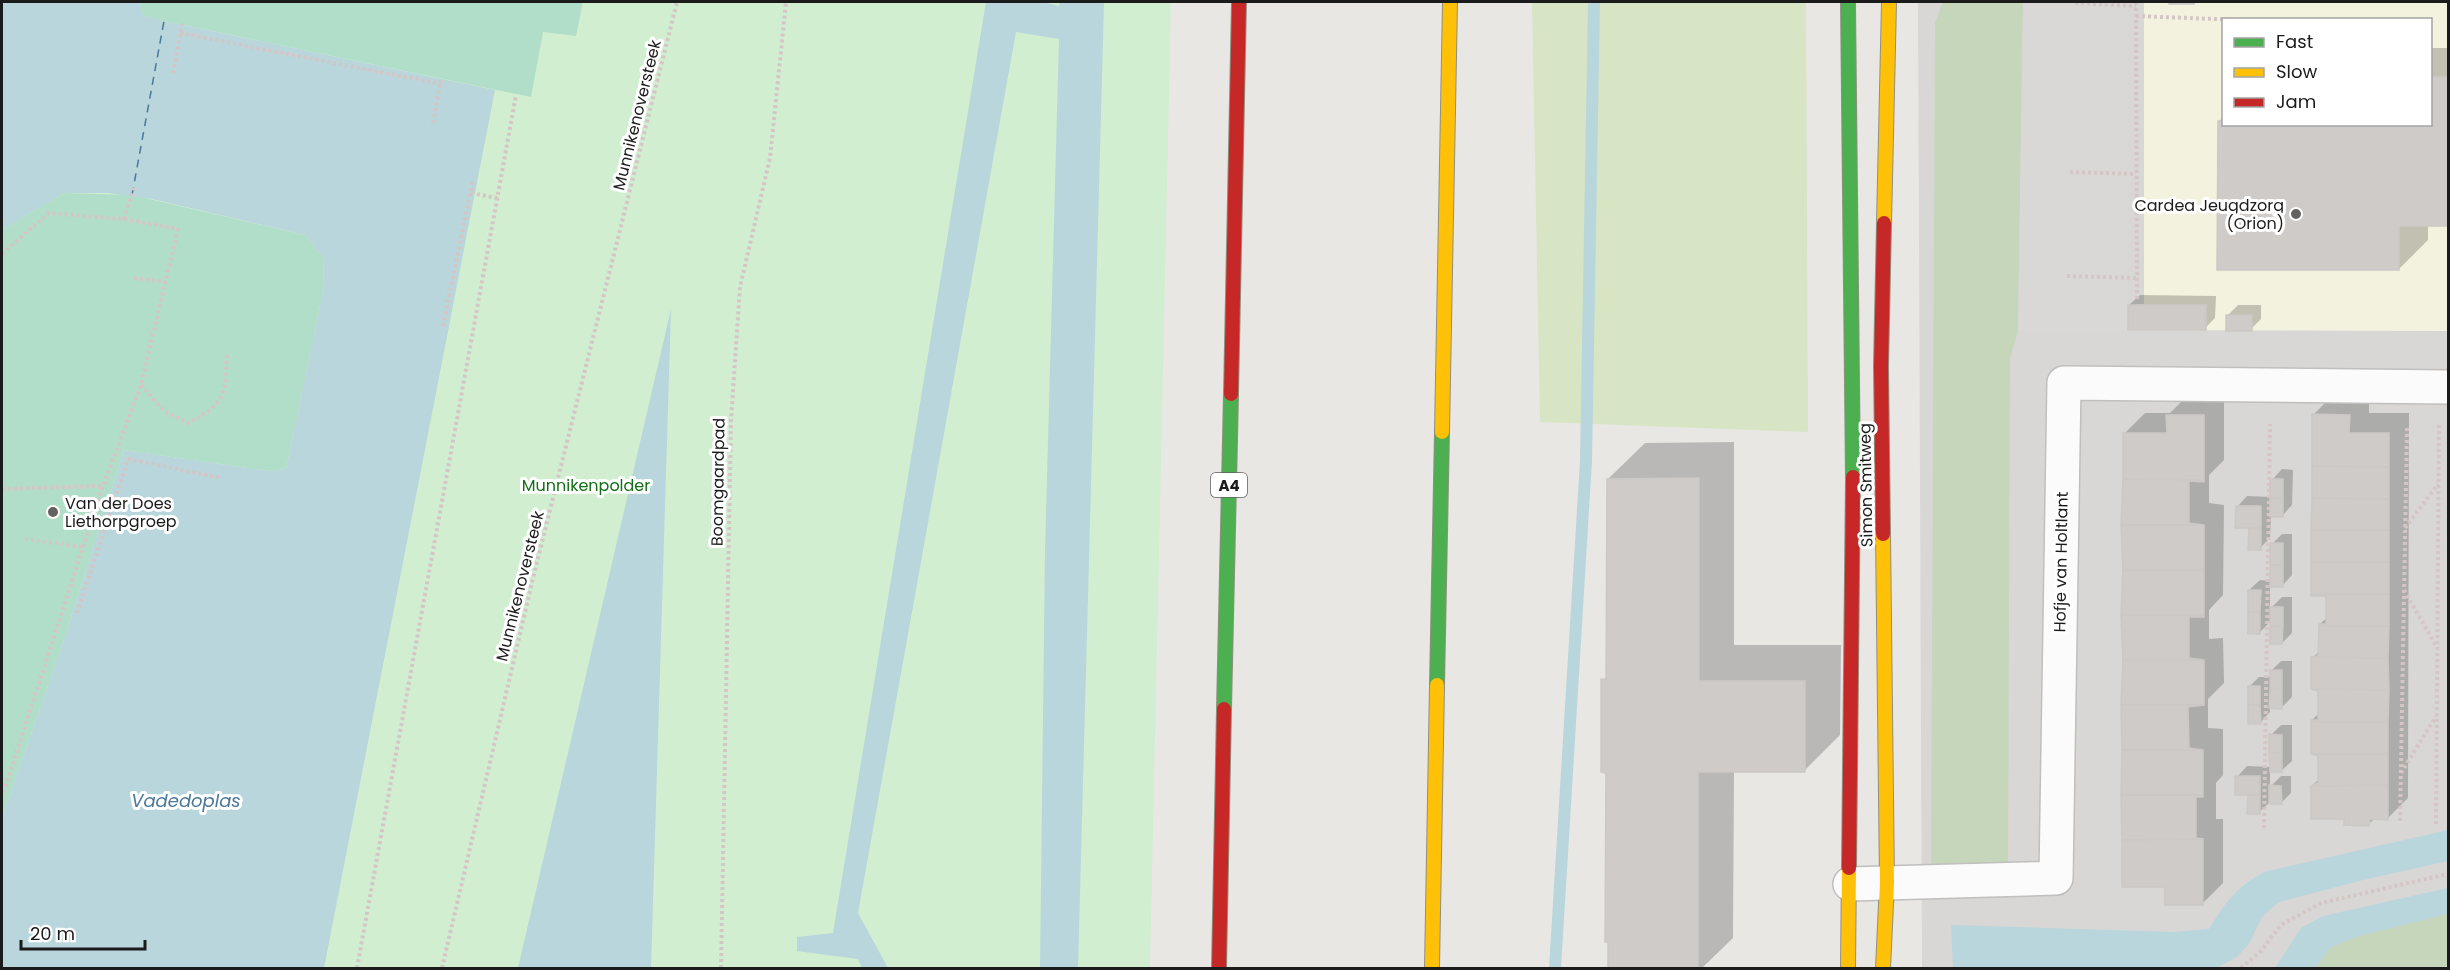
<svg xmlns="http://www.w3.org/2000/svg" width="2450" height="970" viewBox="0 0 2450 970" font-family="Poppins,sans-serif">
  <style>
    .residential { fill: #d8d7d5; fill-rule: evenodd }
    .education { fill: #f3f2de; fill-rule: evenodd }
    .grass { fill: #d7e5c4 }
    .forest { fill: #c5d6ba }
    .park { fill: #d2eed0 }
    .pitch { fill: #b1dec8 }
    .parking { fill: #d9d8d7 }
    .water { fill: #b8d6db }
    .shadow { fill: #0003 }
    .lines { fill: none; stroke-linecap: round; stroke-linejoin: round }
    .stream { stroke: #b8d6db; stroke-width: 12 }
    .ferry { stroke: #4c779b; stroke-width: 1.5; stroke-dasharray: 8 6; stroke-linecap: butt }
    .building { fill: #cecbc9; stroke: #ccc8c5; stroke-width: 1.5 }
    .street-casing { stroke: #c0bfbe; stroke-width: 36 }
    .fast-casing { stroke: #90907e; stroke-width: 16 }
    .slow-casing { stroke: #90907e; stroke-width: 16 }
    .jam-casing { stroke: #90907e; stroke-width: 16 }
    .path { stroke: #d4c6c5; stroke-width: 4; stroke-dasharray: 3 3; stroke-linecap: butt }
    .street { stroke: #fcfbfb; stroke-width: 33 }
    .fast { stroke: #4caf50; stroke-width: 14 }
    .slow { stroke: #ffc107; stroke-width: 14 }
    .jam { stroke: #c62828; stroke-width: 14 }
    .poi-dot { fill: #636261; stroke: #fff; stroke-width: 2 }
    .labels { text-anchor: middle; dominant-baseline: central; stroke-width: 6; stroke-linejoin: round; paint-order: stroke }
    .shield { fill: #fff; stroke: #5f5f5f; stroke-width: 1.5 }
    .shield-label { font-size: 15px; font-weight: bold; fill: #1b1b1b }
    .street-label { font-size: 16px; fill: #1b1b1b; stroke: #fff }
    .poi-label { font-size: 16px; fill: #1b1b1b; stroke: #fff; text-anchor: end }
    .park-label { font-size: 16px; fill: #126f16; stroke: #fff }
    .water-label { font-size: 18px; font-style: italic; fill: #4c779b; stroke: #fff }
  </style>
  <rect width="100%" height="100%" fill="#e9e7e4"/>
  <path class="residential" d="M1918,2H2448V942L2308,968H1922ZM2224,20H2430V124H2224Z"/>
  <path class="education" d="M2144,2H2448V331L2128,330V305L2144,304ZM2224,20H2430V124H2224Z"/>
  <path class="grass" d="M1532,2H1806L1808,432L1540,422Z"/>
  <path class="forest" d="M1943,2H2023L2018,331L2010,358L2008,865H1931L1935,23Z
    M2448,914V966L2440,968H2315L2331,947L2356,937Z"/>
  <path class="park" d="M2,2H1171L1150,968H2Z"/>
  <path class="pitch" d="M140,2H583L576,36L543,32L531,97L164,21L143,15Z
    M64,193L132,195L305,235L323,257L324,287L286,469L268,471L124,450L66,634L2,818V230Z"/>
  <path class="parking" d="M2023,2H2127L2128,330L2018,331Z"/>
  <path class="water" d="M2,2H140L143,15L164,21L495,90L324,968H2V818L66,634L124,450L268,471L286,469L324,287L323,257L305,235L152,199L108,193H64L2,230Z
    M986,2H1043L1059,6L1060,2H1104L1078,968H1040L1045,551L1059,39L1016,32L858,913L888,968H862L858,959L797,951V937L833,933Z
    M671,309L651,968H518Z
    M2448,830V861L2363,880L2279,902L2262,917L2250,942L2238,956L2217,968H1953L1951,925L2173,932L2209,929C2226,902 2235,888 2264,872Z
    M2448,888V914L2356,937L2331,947L2315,968H2275L2301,928L2323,916Z"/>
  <path class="shadow" d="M2430,48H2448V224H2428V240L2399,269L2219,121L2224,117V124H2430Z
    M2140,295L2216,296L2215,318L2205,328L2129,305Z
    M2238,305H2261V319L2251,329L2228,315Z
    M2334,394L2369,395V413H2409L2408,798L2388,818H2375L2369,824L2346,818L2312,786L2320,778V754L2312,720L2319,713V690H2312V658L2320,651V624L2328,617L2313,415Z
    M2188,395H2224V460L2209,475V503L2224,505L2223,595L2209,610V639L2223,638L2224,683L2208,699V728L2223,729V775L2216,783V819H2223V883L2202,904L2125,433L2145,413H2170Z
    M1734,442V645H1841L1840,735L1804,771H1734L1733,938L1702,968H1611L1608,771L1603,680L1608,675V479L1645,443Z
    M2282,469L2293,470L2292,505L2282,516H2271L2270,538L2260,548L2237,507L2247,496L2272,497V480Z
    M2282,534H2292V575L2282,586H2270V609L2282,597H2292V633L2282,643L2271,621L2260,632L2249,590L2260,580L2272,581V544Z
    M2281,661H2292V697L2282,707H2270V712L2260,723L2249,687L2259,677H2271V671Z
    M2281,725H2292V761L2281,771H2270V787L2281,776H2291V793L2281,803H2269L2259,812L2237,777L2247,766L2271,767V735Z"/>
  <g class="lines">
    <path class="stream" d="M1555,968L1586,461L1594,2"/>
    <path class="ferry" d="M132,195L164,21"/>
  </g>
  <path class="building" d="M2169,2H2194V4H2169Z
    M2430,77H2448V226H2399V270H2217L2218,121H2224V124H2430Z
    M2128,305H2206V330H2128Z
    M2226,315H2252V331H2226Z
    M2312,414L2350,415L2349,433H2389V467L2312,466Z
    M2166,415H2204V480L2123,479V433H2167Z
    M2312,466L2389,467V499L2312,498Z
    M1699,478V681H1805V772H1698V968H1608V942H1605L1606,773L1601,772V679L1606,680L1607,479Z
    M2123,479L2204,480V482L2189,481V523L2204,525H2121Z
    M2270,479H2283V498H2270Z
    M2270,498H2283V517H2270Z
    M2312,498L2389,499V530H2311Z
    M2236,506H2261V528H2235Z
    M2121,525H2204V570H2123Z
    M2249,528H2261V550H2248Z
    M2311,530H2389V562H2311Z
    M2270,543H2283V565H2270Z
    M2311,562H2389V594H2311Z
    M2270,565H2283V587H2270Z
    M2123,570H2204V615H2121Z
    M2248,590H2261L2260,612H2248Z
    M2311,594H2389V626H2319V624H2326V596H2311Z
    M2270,607H2283V626H2270Z
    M2248,612H2260V634H2248Z
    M2121,615H2204V617H2189V658L2204,660H2123Z
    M2270,626H2283L2282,644H2270Z
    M2319,626H2389L2388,658L2311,657L2318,656Z
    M2311,657L2388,658L2389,690L2311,689Z
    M2123,660H2204V705H2121Z
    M2270,670H2282V689L2270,690Z
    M2248,686H2260V705H2248Z
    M2282,689V709L2269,708L2270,690Z
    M2311,689L2389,690L2388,722H2311V720H2318V691Z
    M2121,705H2204L2188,707L2189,748L2203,750H2122Z
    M2248,705H2260L2261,724H2248Z
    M2311,722H2388V754H2311Z
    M2269,734L2282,735V753H2269Z
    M2122,750H2203V795H2121Z
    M2269,753H2282V772H2270Z
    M2311,754H2388V785L2311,786L2318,783V756Z
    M2235,776H2260V795H2235Z
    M2269,785L2281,786L2282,804H2269Z
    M2388,785V820L2370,819L2369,826L2344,825V819H2311V786Z
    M2121,795H2203V797H2196V838L2203,839L2122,840Z
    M2248,795H2260V814H2247Z
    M2203,839V905H2165V887H2122V840Z"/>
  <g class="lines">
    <g class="street-casing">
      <path id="street" d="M1850,884L2056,878L2064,383L2448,387"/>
    </g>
    <g class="fast-casing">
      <path id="fast" d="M1848,2L1853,477
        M1437,685L1442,432
        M1224,709L1231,394"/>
    </g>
    <g class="slow-casing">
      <path id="slow" d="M1884,223L1889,2
        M1442,432L1450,2
        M1883,534L1887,883L1883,968
        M1432,968L1437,685
        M1848,968L1849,868"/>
    </g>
    <g class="jam-casing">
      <path id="jam" d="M1231,394L1239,2
        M1883,534L1881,366L1884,223
        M1849,868L1853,477
        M1219,968L1224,709"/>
    </g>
    <path class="path" d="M2136,2L2137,300
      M2075,3L2136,6
      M2136,16L2241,20
      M180,33L441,84
      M173,73L182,24
      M433,123L441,80
      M2070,172L2136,174
      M471,193L497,198
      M124,219L134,187
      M2,254L49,213L124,219L178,229L141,385L103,486L2,797
      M2067,276L2137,278
      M134,278L166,282
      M443,326L473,180
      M141,385L164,411L188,423C228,402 225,394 227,352
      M2,489L103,486
      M2405,528L2438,484
      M25,539L83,547
      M2404,590L2436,646
      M77,613L128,459L222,478
      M2401,773L2436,716
      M2400,821L2407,426
      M2436,824L2439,424
      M2264,828L2270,424
      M357,968L516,95
      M442,968L534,574L677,2
      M721,968L731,421L740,287L770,158L786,2
      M2241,968L2261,951L2281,925L2321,903L2448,874"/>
    <use href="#street" class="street"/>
    <use href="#fast" class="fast"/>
    <use href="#slow" class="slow"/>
    <use href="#jam" class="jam"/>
  </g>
  <g class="poi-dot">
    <circle cx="2296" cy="214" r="6"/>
    <circle cx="53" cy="512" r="6"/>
  </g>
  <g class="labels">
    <rect class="shield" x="1211" y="473" width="36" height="24" rx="4.5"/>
    <g class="shield-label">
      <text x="1229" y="485">A4</text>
    </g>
    <g class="street-label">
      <text transform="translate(637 115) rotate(-76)">Munnikenoversteek</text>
      <text transform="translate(718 482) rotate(-89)">Boomgaardpad</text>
      <text transform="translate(1866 485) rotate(-91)">Simon Smitweg</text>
      <text transform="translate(2061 562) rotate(-89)">Hofje van Holtlant</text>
      <text transform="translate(520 586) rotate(-76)">Munnikenoversteek</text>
    </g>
    <g class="poi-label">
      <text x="2284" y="205">Cardea Jeugdzorg<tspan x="2284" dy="18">(Orion)</tspan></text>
      <text x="65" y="503" text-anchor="start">Van der Does<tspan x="65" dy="18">Liethorpgroep</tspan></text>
    </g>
    <g class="park-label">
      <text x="586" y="485">Munnikenpolder</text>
    </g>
    <g class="water-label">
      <text x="186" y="800">Vadedoplas</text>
    </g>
  </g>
  <rect width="2450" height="970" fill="none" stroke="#1b1b1b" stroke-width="6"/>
  <rect x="2222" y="18" width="210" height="108" fill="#ffffff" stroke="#a4a4a4" stroke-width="1.5"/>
  <rect x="2234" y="38" width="30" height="9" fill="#4caf50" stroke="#a4a4a4" stroke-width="1.5"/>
  <text x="2276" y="48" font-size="18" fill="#1b1b1b">Fast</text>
  <rect x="2234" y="68" width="30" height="9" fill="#ffc107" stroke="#a4a4a4" stroke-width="1.5"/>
  <text x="2276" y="78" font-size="18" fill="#1b1b1b">Slow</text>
  <rect x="2234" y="98" width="30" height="9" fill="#c62828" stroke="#a4a4a4" stroke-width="1.5"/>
  <text x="2276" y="108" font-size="18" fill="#1b1b1b">Jam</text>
  <path d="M21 940v9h124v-9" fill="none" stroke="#1b1b1b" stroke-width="3"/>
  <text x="30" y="940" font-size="18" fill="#1b1b1b" stroke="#ffffff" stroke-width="4.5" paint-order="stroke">20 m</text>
</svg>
